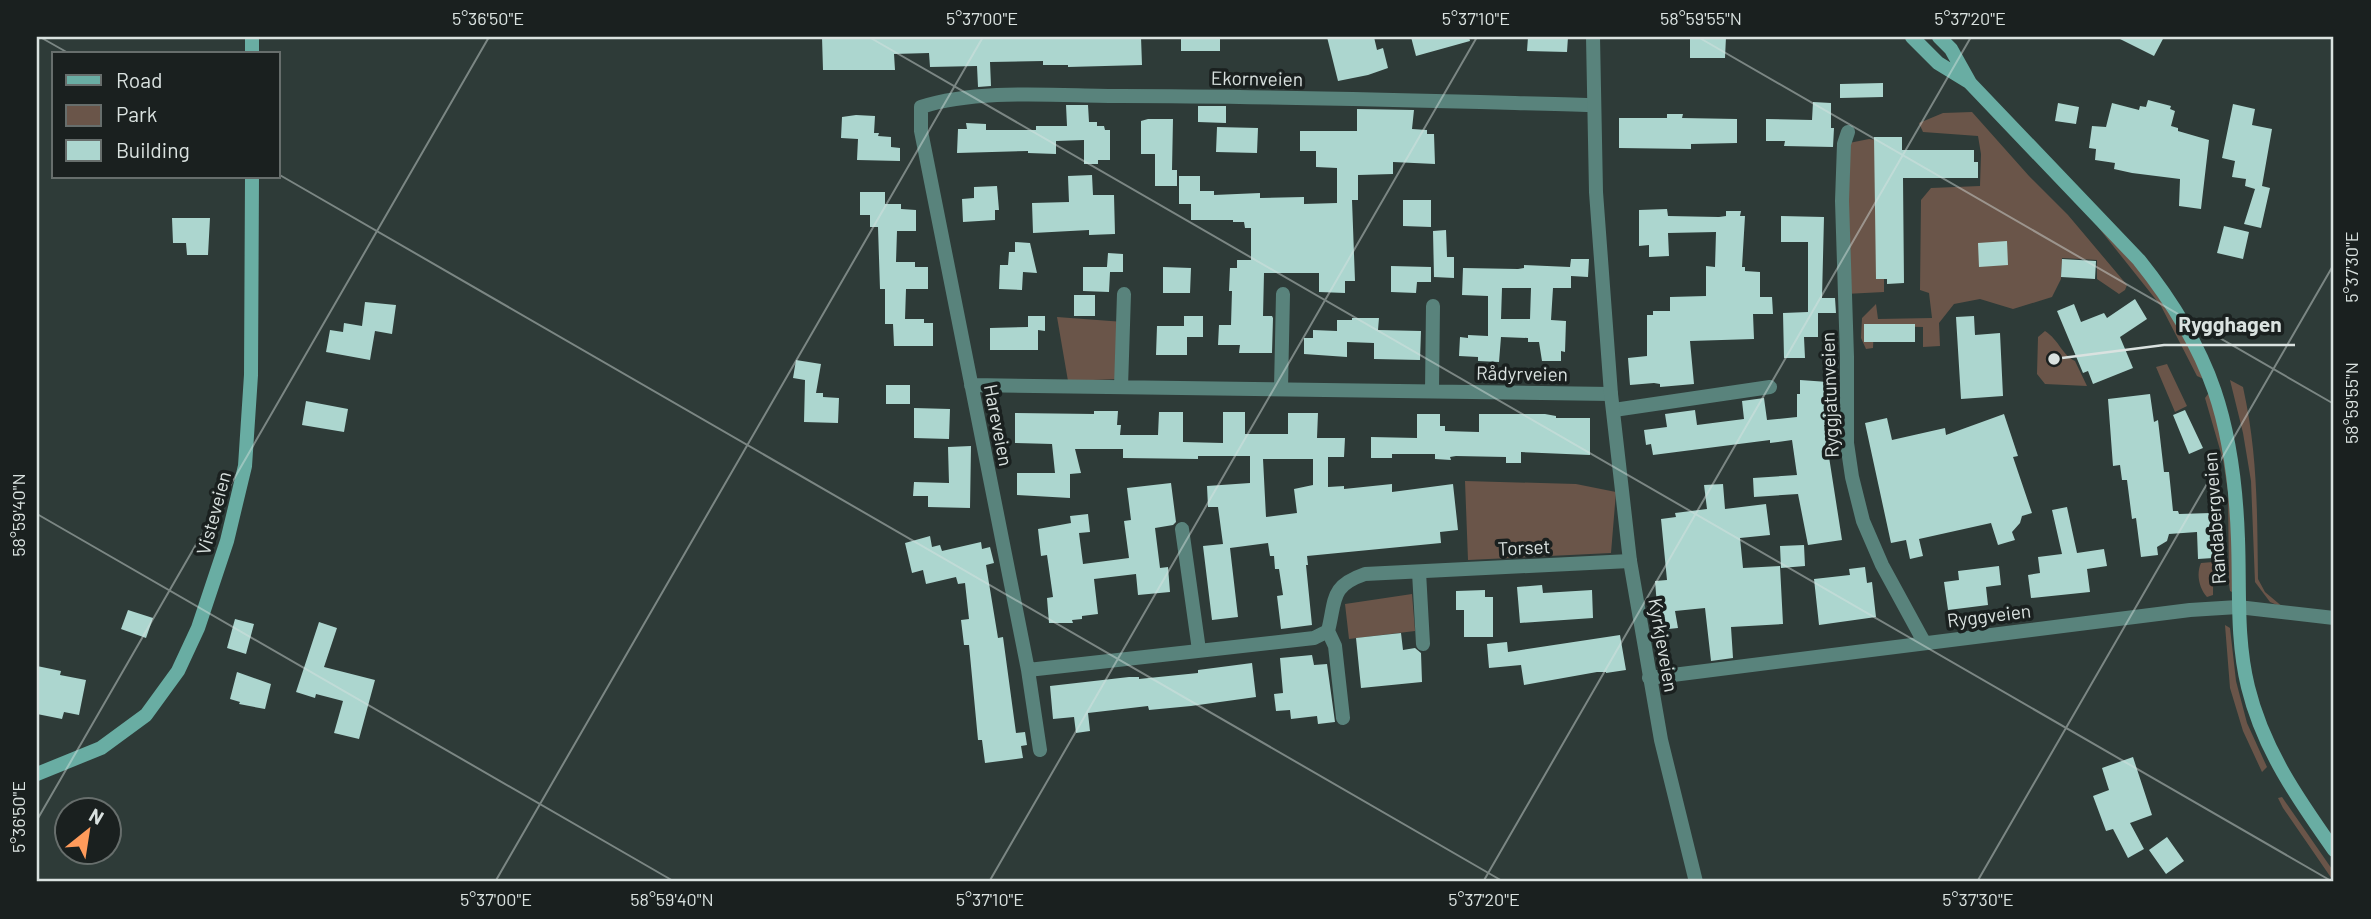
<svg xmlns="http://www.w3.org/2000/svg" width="2371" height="919" viewBox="0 0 2371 919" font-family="Barlow,sans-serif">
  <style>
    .green { fill: #6a5549 }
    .building { fill: #acd6cf; fill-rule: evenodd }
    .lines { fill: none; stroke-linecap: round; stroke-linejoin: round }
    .minor { stroke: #59837c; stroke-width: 14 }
    .tertiary { stroke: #59837c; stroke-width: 14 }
    .secondary { stroke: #69ada3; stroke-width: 14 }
    .ticks { fill: none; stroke: #dae2e0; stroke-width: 2; stroke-opacity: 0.45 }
    .labels { text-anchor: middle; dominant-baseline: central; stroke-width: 7; stroke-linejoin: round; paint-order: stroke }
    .street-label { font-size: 19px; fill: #dae2e0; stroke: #1a201f }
    .leader { fill: none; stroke: #dae2e0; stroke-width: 2.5 }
    .callout-dot { fill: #dae2e0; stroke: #1a201f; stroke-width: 2.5 }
    .callout-label { font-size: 21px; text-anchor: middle; font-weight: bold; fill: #dae2e0; stroke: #1a201f; stroke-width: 7; stroke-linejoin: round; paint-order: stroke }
    .neatline { fill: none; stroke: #dae2e0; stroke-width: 2.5 }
    .ticks-label { font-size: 18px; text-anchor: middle; fill: #dae2e0 }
  </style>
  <rect width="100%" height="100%" fill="#2e3b38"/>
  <path class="green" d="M1972,112L2029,176L2068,215L2127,285L2125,290L2119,294L2097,279V260L2062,258L2061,279L2052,297L2013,309L1980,299L1954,304L1939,323L1940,346L1923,347V327L1874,326L1873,348L1866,349L1861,338L1862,318L1876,304L1878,319L1932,318L1929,293L1920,290L1921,200L1931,188L1980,186L1981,154L1978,136L1923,132L1919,123L1943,113Z
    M1869,139L1884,141V292L1845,294L1844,144Z
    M2098,223L2157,286L2208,381L2197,376L2161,306L2098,227Z
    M1057,317L1124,322L1119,379L1068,381Z
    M2045,331C2059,340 2062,355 2075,361L2087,386L2045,384L2037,374L2038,337Z
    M2167,364L2187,406L2175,412L2156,367Z
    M2230,380L2243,387C2258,455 2257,511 2258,579L2265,592L2284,608L2270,602L2255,582L2251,481L2243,433Z
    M2211,390L2232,473L2234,593L2230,591L2229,584L2228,492L2223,460L2205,398Z
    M1465,481L1576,484L1616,492L1611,553L1468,560Z
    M2213,562V595L2207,597C2199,588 2196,574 2201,563Z
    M1412,594L1415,631L1349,639L1345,604Z
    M2225,625L2230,628L2236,681L2247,723L2267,767L2262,772L2243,731L2230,688Z
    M2282,797L2334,872V882L2283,808L2278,798Z"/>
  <path class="building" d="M822,37H1141L1142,65L1068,67V65H1043V61L990,62L991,86L978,87L977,66L930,67L929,53L894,54L895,70H823Z
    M1181,37H1220V51H1181Z
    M1327,37H1374L1377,50L1383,48L1388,68L1368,75L1338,81Z
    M1411,37H1469L1470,41L1416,56Z
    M1528,37H1568L1567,52L1527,51Z
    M1690,37H1726L1725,58H1690Z
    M2116,37H2164L2154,56Z
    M1883,83V97L1840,98V84Z
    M2148,100L2171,106L2170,109L2175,111L2171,126L2178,128V131L2209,140L2201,209L2179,206L2180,179L2132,173L2114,169L2115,163L2095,160L2096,149L2089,148L2092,126L2106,127L2112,103L2139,110L2140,106L2146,107Z
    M1813,102L1831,103V128H1834L1833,147L1784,146L1785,141H1766V119L1812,120Z
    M2058,103L2079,107L2076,124L2055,121Z
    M2233,104L2255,109L2252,125L2272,129L2262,186L2270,188L2261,228L2244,224L2255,189L2245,186L2246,179L2232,177L2235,161L2222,158Z
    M1066,105H1088L1089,122H1097V126H1104L1105,130H1110V160H1098V164H1084V140L1056,141V154L1028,153V151L957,153L958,129H967L966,123L986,124V130H1036V126H1067Z
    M1198,106H1226V123L1198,122Z
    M1357,109L1414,110L1412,129L1427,130V134H1434L1435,164L1393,162V174L1358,175V200H1352L1355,281H1345V293L1319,292V273H1264L1263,316H1272L1273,318L1272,353H1239L1240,345H1218L1219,325H1231L1232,291H1229L1230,268H1237V260H1251V228H1245L1244,222H1233V220H1191V204H1179V176H1200V191H1214V195L1260,193V198L1304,197V204L1337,203V168L1316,167V151H1300V131H1357Z
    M1667,114H1683L1682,118L1737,119V143L1691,144V149L1619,148V118H1667Z
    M856,115L875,116L874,133H879L878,136L891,137V147L900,148V161L857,160L858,139L841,138L842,117Z
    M1148,119H1173L1172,170H1177V186H1155V154H1141V121Z
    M1217,127L1258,128L1257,153L1216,152Z
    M1874,137H1902V150H1974V162H1978V178H1903L1904,283L1887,284V279H1876Z
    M1092,175L1093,195H1114L1115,234L1089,235V230L1033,233L1032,203L1069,202L1068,176Z
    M997,186L999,210H995V220L963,222L962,199L974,198V187Z
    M860,192H885V204H901V209L916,210V231H897L896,262H915V267H928V289H906L905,319H924V323H933V346H894L893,324H885V289H880L878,227H870V215H860Z
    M1403,200H1431V227L1403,226Z
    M1667,209L1668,216L1719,217L1726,216V211H1741L1740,216H1745L1742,267H1745V271L1760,272V297H1772L1773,314H1753L1754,339L1690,341L1694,384L1660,387V384L1654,383L1630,385L1628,358L1647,356V315H1653V311H1670V297L1706,296V266L1715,267L1716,232L1668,233L1669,256L1649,257V245L1639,246V210Z
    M1781,216L1824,217L1822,298H1835L1836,313H1818V337H1804L1805,358H1784L1783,313L1808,312V242H1781Z
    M172,218H210L208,255H187L186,243H173Z
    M2224,226L2249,232L2243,259L2217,253Z
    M1446,230L1447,257H1454V278L1434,277L1433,231Z
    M2007,241L2008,265L1979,267L1978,243Z
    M1015,242L1030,243L1037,273L1023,272L1022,290L999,289L1000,265H1008L1009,252H1015Z
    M1108,253L1123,254V272H1110L1109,292L1083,291V267H1107Z
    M1571,259H1589L1588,277L1571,276V288H1553L1551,320L1566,321L1565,352L1561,351V361H1542L1539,342H1528V338L1501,337L1499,362L1478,361V357L1459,356L1460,337L1468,338V335L1488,336V296L1462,295L1463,268L1518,269L1524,268V265L1570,267ZM1502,288H1531L1530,319H1501Z
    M2062,259L2096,261L2095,279L2061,277Z
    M1391,266L1431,267V282H1417L1416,293L1391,292Z
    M1163,267L1191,268L1190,293H1163Z
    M1074,295H1095V316H1074Z
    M2135,299L2147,319L2120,337L2133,368L2093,384L2088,371L2083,373L2057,311L2074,304L2081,322L2104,313L2107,318Z
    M365,302L396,305L392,334L375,331L370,360L326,352L330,330L343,332L344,323L362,326Z
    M1028,316H1045V331L1038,330V350H990V328L1028,327Z
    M1184,316H1203V337H1187V355H1156L1157,326H1184Z
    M1974,316L1975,335L2000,333L2003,396L1961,399L1956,317Z
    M1352,318H1379L1378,330L1421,331L1420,360L1374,359V343L1347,342V357L1304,354V338H1313V330L1337,331V320H1352Z
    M1864,324H1915V342H1864Z
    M796,360L821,364L816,393H823V397L839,398L838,423L804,422L805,380L793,378Z
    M1800,380L1828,382L1829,425H1824L1842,540L1808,545L1798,494L1754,497L1753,478L1797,475L1792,440L1770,443V440L1653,455L1651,444L1646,445L1644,430L1667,427L1665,414L1695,410L1697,425L1744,419L1742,401L1764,398L1767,420L1797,417V394H1800Z
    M886,385H910V404H886Z
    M2150,394L2154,422L2158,420L2164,472H2169L2173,511H2178L2179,514L2211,513L2213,558L2198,559L2197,532L2169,534L2167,541L2157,547L2158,555L2141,557L2136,518L2132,519L2127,480H2122L2120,465L2113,466L2108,399Z
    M306,401L348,409L344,432L302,425Z
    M914,408L950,409L949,439L914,438Z
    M2185,410L2203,448L2189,454L2173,415Z
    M1094,411H1118L1117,425H1121L1120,435H1158L1159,412H1183V442L1223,443V412H1245V434H1288V413H1318L1317,438H1345L1344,457H1328V487L1344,486V489L1392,484V492L1453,484L1458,530L1440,532L1441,543L1307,556L1308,565H1306L1312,625L1281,629L1277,596L1283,595L1279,569H1275L1274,556H1270L1268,543L1230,548L1238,617L1212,620L1203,546L1223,544L1218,507H1208L1207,486L1250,483V456H1198V459L1123,458V449H1075L1081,473L1070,474V498L1017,495V473H1055L1052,444L1015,443V413L1094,414ZM1263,459H1313V485L1294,489L1297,513L1266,517Z
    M1417,414H1440V426H1445V431L1479,432V414H1545L1556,416V418H1590V455L1521,452V463H1506V457L1456,456L1450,457L1451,460L1435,459V454H1392V458H1371V437L1417,438Z
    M2004,414L2018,456L2013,457L2032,513L2022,516L2020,523L2012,532L2015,540L1998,545L1991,523L1919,539L1923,556L1910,559L1906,540L1891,543L1865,423L1887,418L1892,440L1945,428L1946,435Z
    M971,446L970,508L928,507V496H913L914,482L949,483L948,447Z
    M1171,483L1176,522L1173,525L1155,528L1160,568L1168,567L1170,592L1138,595L1136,574L1094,579L1098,614L1082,616V619L1072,620L1073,623H1049L1047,598L1053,597L1047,555L1041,556L1038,529L1071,523L1070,516L1088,514L1090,532L1079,533L1083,564L1129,558L1124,521L1131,520L1127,488Z
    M1723,484L1725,509L1766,504L1770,535L1740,538L1743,568L1780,566L1783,624L1731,627L1733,658L1711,661L1705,608L1675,611L1678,628L1659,630L1655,581L1667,580L1661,519L1676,517L1675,513L1707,509L1704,485Z
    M2067,507L2077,553L2104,549L2107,566L2087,569L2090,592L2031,598L2028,575L2040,573L2038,557L2062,554L2052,510Z
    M930,536L932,547L940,545L942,551L981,542L982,549L990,547L994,563L986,565L998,638L1003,637L1016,733L1025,732L1027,745L1021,746L1023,758L985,763L982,740H978L969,645H964L961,620L969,619L965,583L958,584L956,577L926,584L923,570L912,573L905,543Z
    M1804,545L1805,566L1781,568L1780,546Z
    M1999,566L2001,585L1986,587L1988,605L1948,610L1944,582L1959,580L1958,571Z
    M1865,567L1867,583L1872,582L1876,617L1819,625L1814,579L1850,575L1849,569Z
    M1542,585L1543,593L1592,590L1593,618L1520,623L1517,587Z
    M1485,590V597H1493V637H1464V610H1456V591Z
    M128,610L153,618L146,638L121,629Z
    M235,619L254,624L246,654L227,648Z
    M319,622L337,628L324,667L375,680L359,739L334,733L343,701L316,694L315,698L296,692Z
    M1401,633L1403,650L1415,648L1421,653L1422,682L1361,688L1356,638Z
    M1620,635L1626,670L1606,673V672H1597L1524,685L1521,665L1489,668L1487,644L1507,642L1508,652Z
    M1312,655L1314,665L1327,664L1335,722L1318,724L1317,716L1291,719L1290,710L1276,711L1274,694L1283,693L1280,658Z
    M1252,663L1256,697L1191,706L1149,710L1148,706L1088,713L1090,731L1076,733L1074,717L1053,719L1050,686L1129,677H1139V679L1198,673V670Z
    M37,666L61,671L60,675L86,680L79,715L64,712L62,719L37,714Z
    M237,672L271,684L265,709L239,704L240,702L230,699Z
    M2133,757L2152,815L2130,823L2144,849L2128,858L2113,829L2106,831L2093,796L2109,790L2102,768Z
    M2167,837L2184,861L2166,874L2149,850Z"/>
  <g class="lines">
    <path class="minor" d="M1848,132L1844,144L1842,201L1847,357V443L1852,477L1863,521L1882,565L1924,642
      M971,385L1611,394
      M1121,387L1124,294
      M1281,388L1283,294
      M1432,390L1433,306
      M1614,410L1770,387
      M1182,529L1199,650
      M1419,572L1423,644
      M1328,631L1335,646L1343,718
      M1028,670L1314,638L1328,631C1336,599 1330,586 1365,574L1630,561
      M1649,678L2190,610L2238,607L2334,618
      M1040,750L1028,670L921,131V107C980,88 1059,96 1121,96C1279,96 1436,101 1593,105"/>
    <path class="tertiary" d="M1593,37L1596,192L1611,394L1630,561L1661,740L1696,882"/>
    <path class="secondary" d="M1912,37L1938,63L1969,82
      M1939,37L1951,49L1970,83L2139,260C2212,351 2234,424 2238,539C2240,589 2236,638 2248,687C2263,749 2298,799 2334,850
      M252,54V37
      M37,774L101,748L146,715L178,671L198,628L227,541L245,466L251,375L252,177"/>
  </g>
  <path class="ticks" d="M40,37L70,54M869,37L2333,882M1698,37L2334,404M278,174L1504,882M37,514L675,882M37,820L489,37M495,882L983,37M989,882L1477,37M1483,882L1971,37M1977,882L2334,264"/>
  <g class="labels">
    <g class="street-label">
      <text transform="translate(1257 78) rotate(1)">Ekornveien</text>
      <text transform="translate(1522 373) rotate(1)">Rådyrveien</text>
      <text transform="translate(1829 395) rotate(-92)">Ryggjatunveien</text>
      <text transform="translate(999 425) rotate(79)">Hareveien</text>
      <text transform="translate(213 513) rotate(-75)">Visteveien</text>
      <text transform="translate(2214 518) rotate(-94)">Randabergveien</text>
      <text transform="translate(1524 547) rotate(-3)">Torset</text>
      <text transform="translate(1989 615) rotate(-7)">Ryggveien</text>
      <text transform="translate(1664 645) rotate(80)">Kyrkjeveien</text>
    </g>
  </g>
  <path class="leader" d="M2054 359L2164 345H2295"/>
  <circle class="callout-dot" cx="2054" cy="359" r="7"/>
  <g class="callout-label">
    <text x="2230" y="332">Rygghagen</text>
  </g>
  <rect width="2371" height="919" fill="none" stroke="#1a201f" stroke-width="77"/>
  <rect x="52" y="52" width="228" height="126" fill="#1a201f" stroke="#676e6c" stroke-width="2"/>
  <rect x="66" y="75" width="35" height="10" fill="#69ada3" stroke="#676e6c" stroke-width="2"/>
  <text x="116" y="88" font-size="21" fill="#dae2e0">Road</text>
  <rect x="66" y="105" width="35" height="21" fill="#6a5549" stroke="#676e6c" stroke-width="2"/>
  <text x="116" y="122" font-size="21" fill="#dae2e0">Park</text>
  <rect x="66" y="140" width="35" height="21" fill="#acd6cf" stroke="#676e6c" stroke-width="2"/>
  <text x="116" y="158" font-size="21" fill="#dae2e0">Building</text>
  <g transform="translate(88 831) rotate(30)"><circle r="33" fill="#1a201f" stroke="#676e6c" stroke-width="2"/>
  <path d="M0-5L12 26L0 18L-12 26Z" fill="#ff9b5b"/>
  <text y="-10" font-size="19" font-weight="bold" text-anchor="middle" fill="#dae2e0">N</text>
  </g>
  <rect x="38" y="38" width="2294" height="842" class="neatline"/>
  <g class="ticks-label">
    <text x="488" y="25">5°36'50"E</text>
    <text x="982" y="25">5°37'00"E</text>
    <text x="1476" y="25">5°37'10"E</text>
    <text x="1701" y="25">58°59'55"N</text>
    <text x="1970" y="25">5°37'20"E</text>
    <text transform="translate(2352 267) rotate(-90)" y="6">5°37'30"E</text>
    <text transform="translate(2352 403) rotate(-90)" y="6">58°59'55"N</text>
    <text transform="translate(19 515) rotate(-90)" y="6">58°59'40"N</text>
    <text transform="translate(19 817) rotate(-90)" y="6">5°36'50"E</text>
    <text x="496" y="906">5°37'00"E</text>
    <text x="672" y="906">58°59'40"N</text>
    <text x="990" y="906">5°37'10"E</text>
    <text x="1484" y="906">5°37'20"E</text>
    <text x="1978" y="906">5°37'30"E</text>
  </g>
</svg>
